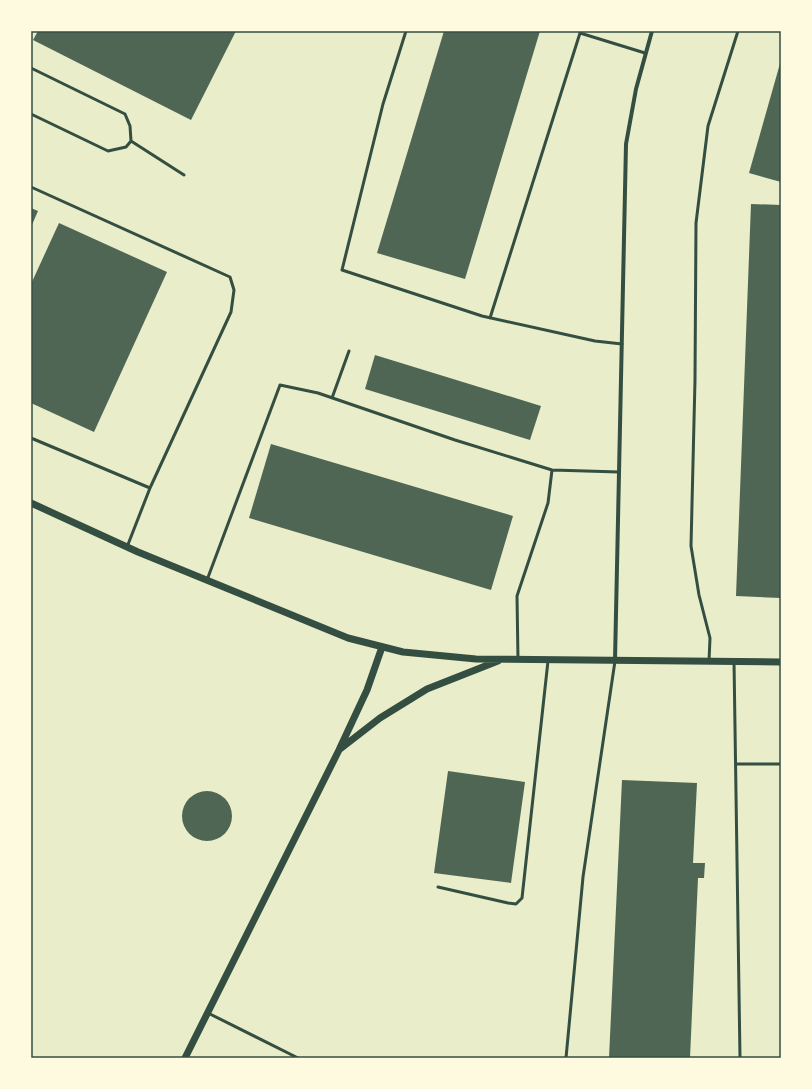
<svg xmlns="http://www.w3.org/2000/svg" width="812" height="1089" viewBox="0 0 812 1089" font-family="'Source Serif 4',serif">
  <style>
    .building { fill: #4f6655 }
    .lines { fill: none; stroke-linecap: round; stroke-linejoin: round }
    .service { stroke: #344e41; stroke-width: 3 }
    .minor { stroke: #344e41; stroke-width: 4 }
    .tertiary { stroke: #344e41; stroke-width: 7 }
    .neatline { fill: none; stroke: #344e41; stroke-width: 1.5 }
  </style>
  <rect width="100%" height="100%" fill="#e9edc9"/>
  <path class="building" d="M38,31H236L191,120L33,40Z
    M444,31H540L465,279L377,253Z
    M781,60V182L749,173Z
    M751,204L781,205V598L736,596Z
    M31,208L38,211L31,227Z
    M59,223L167,272L94,432L31,403V284Z
    M375,355L541,406L530,440L365,389Z
    M271,444L513,516L491,590L249,518Z
    M448,771L525,782L511,883L434,873Z
    M622,780L697,783L693,863H705L704,878H698L690,1058H609Z
    M182 816a25 25 0 1 1 50 0a25 25 0 1 1-50 0Z"/>
  <g class="lines">
    <path class="service" d="M406,31L383,104L342,270L482,316L595,341L622,344
      M31,68L125,114L130,126L131,141L126,147L108,151L31,114
      M131,141L184,175
      M31,187L230,277L234,290L231,312L150,488
      M490,318L580,33L645,53
      M332,398L349,351
      M31,438L150,488L127,547
      M207,580L280,385L318,393L455,440L552,470L619,472
      M518,660L517,596L548,503L552,470
      M709,661L710,638L699,595L691,546L695,380L696,223L708,126L738,31
      M734,661L740,1058
      M736,764H781
      M438,887L508,903L516,904L522,898L548,661
      M208,1013L294,1056
      M293,1058L294,1056L298,1058
      M566,1058L583,877L615,661"/>
    <path class="minor" d="M615,661L626,144L636,89L652,31"/>
    <path class="tertiary" d="M31,503L138,552L348,638L403,652L476,659L781,662
      M340,749L380,718L427,689L498,661
      M185,1058L339,750L367,690L382,647"/>
  </g>
  <rect width="812" height="1089" fill="none" stroke="#fefae0" stroke-width="64"/>
  <rect x="32" y="32" width="748" height="1025" class="neatline"/>
</svg>
